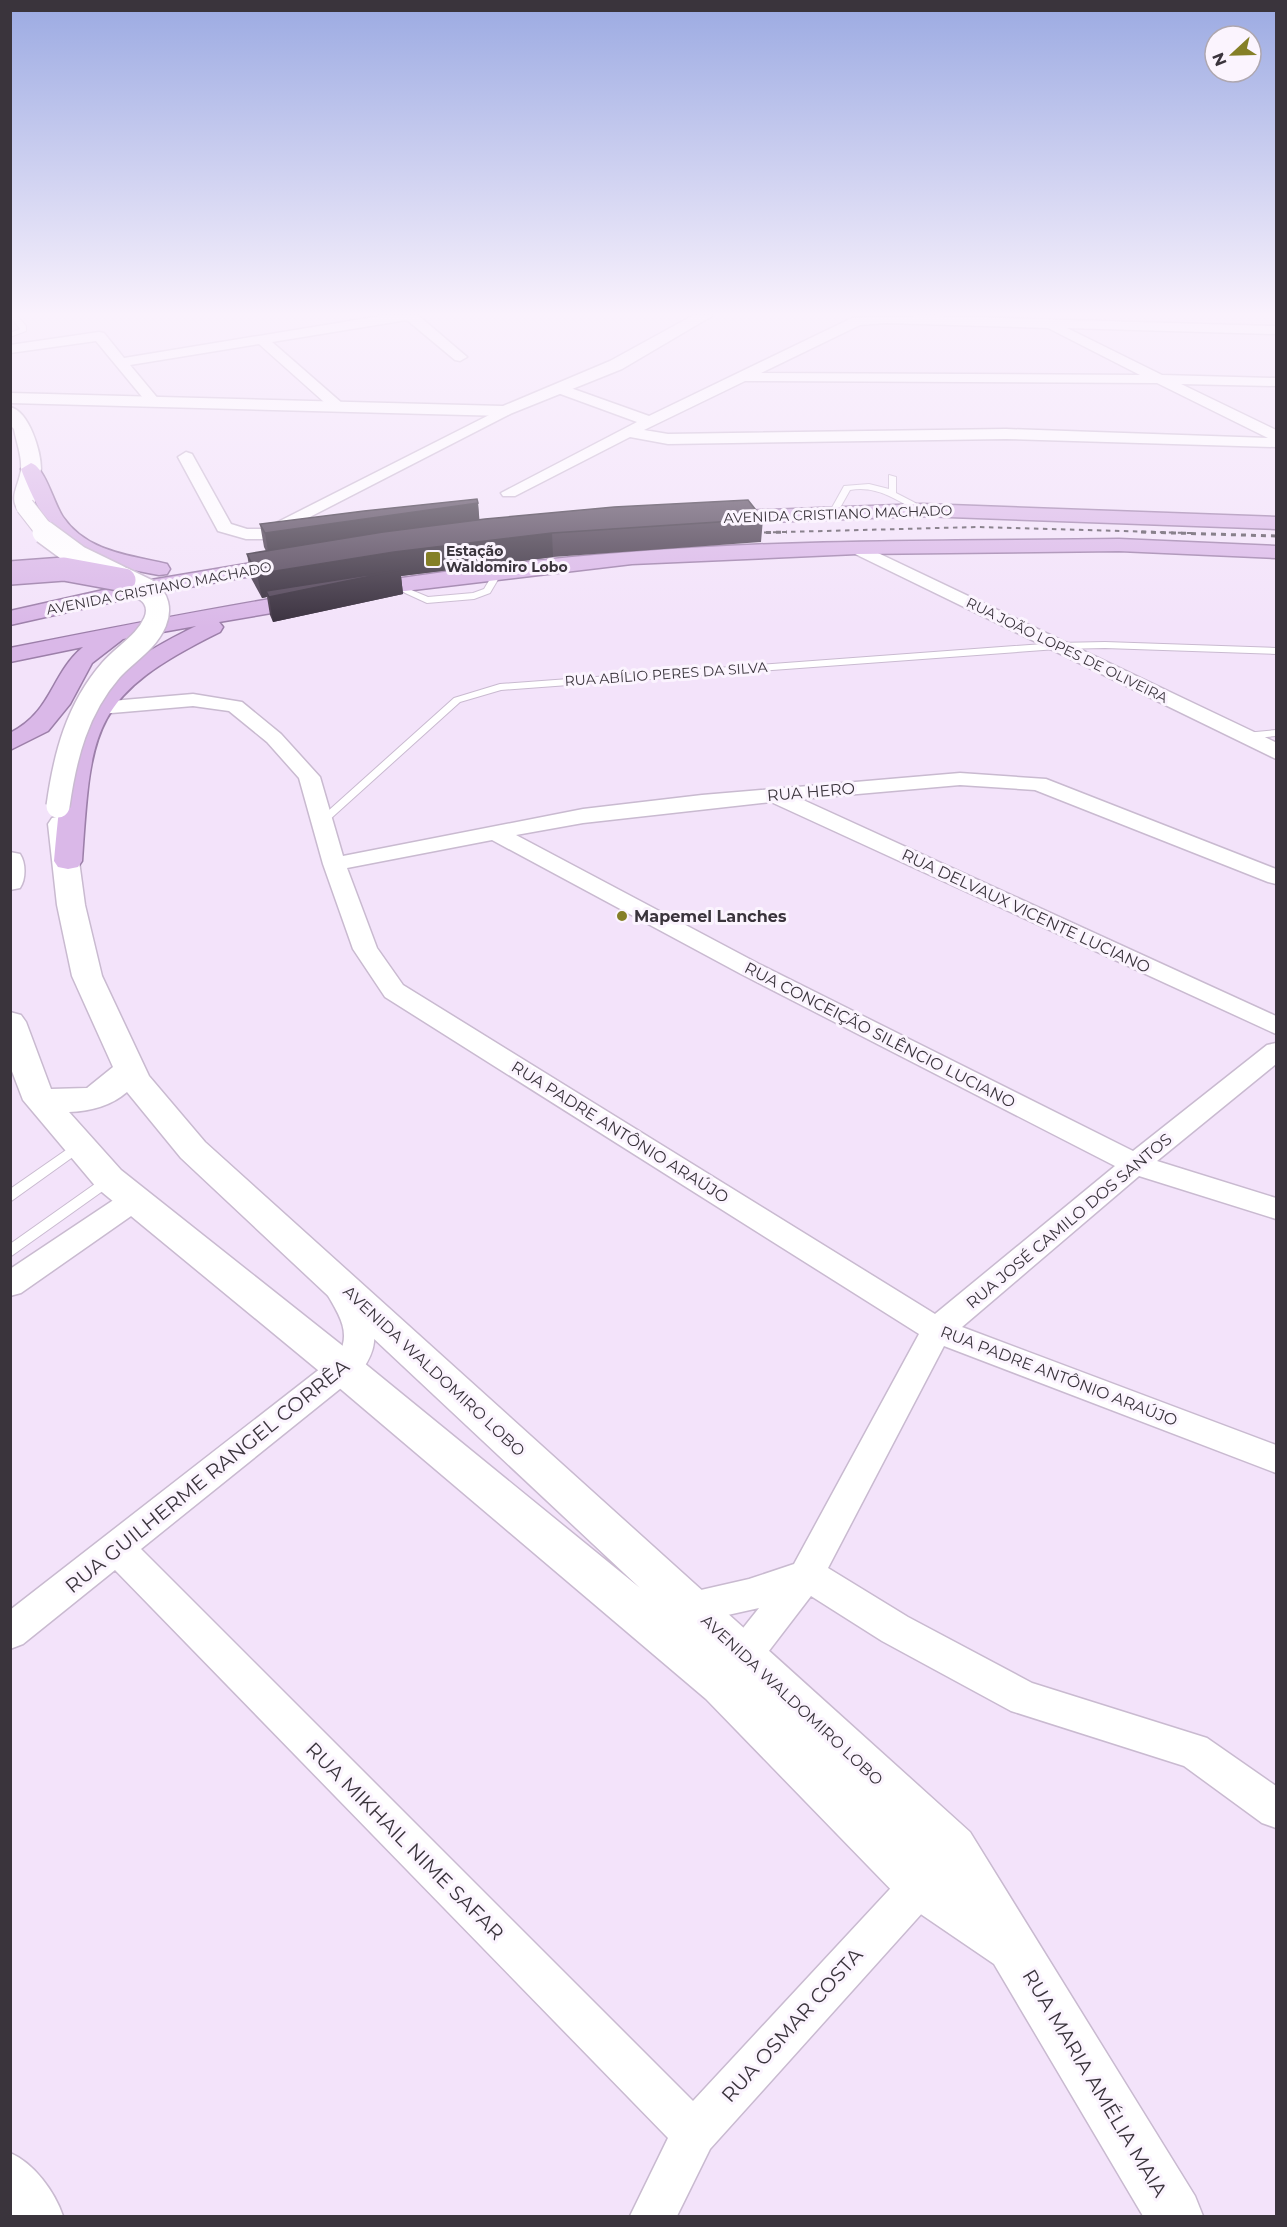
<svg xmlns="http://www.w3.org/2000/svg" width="1287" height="2227" viewBox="0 0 1287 2227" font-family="Montserrat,sans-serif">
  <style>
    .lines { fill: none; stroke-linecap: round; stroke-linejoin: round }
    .service-casing { stroke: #c9bad0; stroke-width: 2 }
    .minor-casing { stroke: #c9bad0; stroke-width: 3 }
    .tertiary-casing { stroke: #c9bad0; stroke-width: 3 }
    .secondary-casing { stroke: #c9bad0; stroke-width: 3 }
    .trunk-casing { stroke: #9c7fa9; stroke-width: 3 }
    .service { fill: #fff; fill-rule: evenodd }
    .minor { fill: #fff; fill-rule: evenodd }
    .tertiary { fill: #fff; fill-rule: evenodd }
    .secondary { fill: #fff; fill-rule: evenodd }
    .trunk { fill: #dab8e8; fill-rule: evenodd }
    .rail-far1 { stroke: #58505b; stroke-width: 2; stroke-dasharray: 4.5 4.5; stroke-linecap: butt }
    .rail { stroke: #58505b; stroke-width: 3; stroke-dasharray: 5 5; stroke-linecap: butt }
    .secondary-bridge-far1-casing { stroke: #c9bad0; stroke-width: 20; stroke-linecap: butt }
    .secondary-bridge-casing { stroke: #c9bad0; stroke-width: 26; stroke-linecap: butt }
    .trunk-bridge-casing { stroke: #9c7fa9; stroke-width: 26; stroke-linecap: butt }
    .secondary-bridge-far1 { stroke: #fff; stroke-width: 18 }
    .secondary-bridge { stroke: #fff; stroke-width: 23 }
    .trunk-bridge { stroke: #dab8e8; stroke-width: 23 }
    .wall { fill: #473b4c }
    .shaded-wall { fill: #39303e }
    .building { fill: #524558; stroke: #39303e; stroke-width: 1.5 }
    .poi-dot { fill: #857f27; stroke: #fbf4fe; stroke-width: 2 }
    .labels { text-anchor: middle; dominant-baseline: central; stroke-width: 6; stroke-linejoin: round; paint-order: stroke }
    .far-street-label { font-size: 14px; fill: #3a343c; stroke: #fbf4fe }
    .far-poi-label { font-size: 14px; font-weight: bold; fill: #3a343c; stroke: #fbf4fe; text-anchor: start }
    .street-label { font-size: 16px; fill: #3a343c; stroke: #fbf4fe }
    .poi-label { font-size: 16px; font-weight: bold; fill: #3a343c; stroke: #fbf4fe; text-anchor: start }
    .near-street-label { font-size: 20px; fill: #3a343c; stroke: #fbf4fe }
  </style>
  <rect width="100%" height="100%" fill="#f3e3fa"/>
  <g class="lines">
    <g class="service-casing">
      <path id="service" d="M10,316H17L26,326V331L10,337V333L20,329Z
        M889,475L896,477V493L925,508V512H919C896,500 877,485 850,490L836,515L829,513L844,486L869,484L889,489Z
        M499,568L503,571L490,593L474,599L427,603L390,586L397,584L428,597L473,593L484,589L496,569Z
        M1105,642L1276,648V654L1105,648L1057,649L501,690L460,702L327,822L323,823L318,820L454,698L500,684L1057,643Z
        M1276,730V736L1245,739L1240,736L1245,733Z
        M79,1141L84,1143L86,1146L84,1149L10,1202V1189Z
        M109,1174L114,1175L116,1179L114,1183L10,1257V1244Z"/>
    </g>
    <g class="minor-casing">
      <path id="minor" d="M380,316H419L467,357L460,361L455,360L407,320L272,342L343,404L345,407L338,411L333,410L259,344L130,365L160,401L153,405L148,404L96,341L10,353V345L99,332L104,333L124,358Z
        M928,316L1276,326V334L1067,328L1162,375L1276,378V386L1181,384L1276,430V447L1006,439L668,444L630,437L515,496H503L501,493L637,422L555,392L553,389L555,386H565L649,416L852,318ZM886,323L1048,328L1140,375L761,373L860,325ZM745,381L1157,383L1268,438L1006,429L668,434L644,430Z
        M505,407L510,408L512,411L510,414L267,539H246L218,531L178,457L186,452L192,454L231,524L247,529H264Z
        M857,543L1275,742L1276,759L851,552L848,548Z
        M193,694L242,702L281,734L320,777L343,856L583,809L702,795L960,773L1046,779L1276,869V884L1268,882L1035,790L960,785L801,799L1276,1016V1034L771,802L583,823L516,835L759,964L1133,1151L1267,1045L1276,1043V1064L1157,1161L1276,1198V1219L1139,1176L962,1327L1276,1445V1473L944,1346L828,1568L908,1617L1032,1683L1207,1738L1276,1786V1828L1262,1823L1184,1766L1011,1711L882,1641L811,1596L746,1681L733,1686L720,1681L715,1669L720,1657L759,1608L692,1623L679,1619L674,1607L679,1595L749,1579L794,1564L919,1334L385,997L353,949L323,864L299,778L267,742L229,711L193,706L100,714L93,712L90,708L93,704L100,702ZM492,840L741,974L1115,1166L935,1314L403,985L377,948L347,868Z
        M134,1190L144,1193L148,1200L144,1207L21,1293L10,1296V1269L124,1193Z
        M341,1280C362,1287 377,1320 374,1342C373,1353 367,1363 361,1372L141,1549L693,2101L914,1863L928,1857L942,1863L948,1877L942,1891L710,2149L677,2216H630L668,2138L115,1570L23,1644L10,1649V1610L339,1354C352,1331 337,1312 326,1292L330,1284Z
        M10,2153C34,2163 55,2192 63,2216H12Z"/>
    </g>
    <g class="tertiary-casing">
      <path id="tertiary" d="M692,316H712L622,369L505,416L10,403V393L503,406L610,361Z"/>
    </g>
    <g class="secondary-casing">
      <path id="secondary" d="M10,407C29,411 41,451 41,469C40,475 36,481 35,487C34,495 37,503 32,510H18C8,496 21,482 21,468C22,456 16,441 14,429L10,425Z
        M61,816L70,818L74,824L85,905L102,976L149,1076L205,1142L970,1832L1195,2196L1203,2216H1143L994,1964L903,1902L706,1699L330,1380L97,1188L23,1100L10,1066V1012L21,1015L26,1022L51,1089L87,1088L113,1067L72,976L57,905L48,824L52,818ZM127,1092L181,1158L640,1588L358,1358L121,1170L69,1112C90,1111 111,1106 127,1092Z
        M10,852L20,854C26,863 26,879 20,888L10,890Z"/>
    </g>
    <g class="trunk-casing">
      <path id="trunk" d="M31,463C45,467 54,504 63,517C87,552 129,555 167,564L170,569L167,574L159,575C78,560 52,548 21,469Z
        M922,504L1276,517V529L922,516L715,524L708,522L705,518L708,514L715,512Z
        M1119,539L1276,546V558L1119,551L857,554L632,564L388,593L219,622L223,627L220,632C92,695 91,726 82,861L78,867L68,869L58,867L54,861C66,730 70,687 196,626L123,639L92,663L70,704L48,731L10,750V733C53,711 50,675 83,647L10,662V648C216,607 422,568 631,552C793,539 957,541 1119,539Z
        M294,556L302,557L305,562L302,567L139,596L10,625V611L139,582Z"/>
    </g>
    <use href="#service" class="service"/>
    <use href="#minor" class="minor"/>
    <use href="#tertiary" class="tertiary"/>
    <use href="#secondary" class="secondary"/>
    <use href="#trunk" class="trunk"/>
    <path class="rail-far1" d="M746,533L977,527L1191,533"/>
    <path class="rail" d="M1141,532L1276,536
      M746,533L787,532"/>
    <g class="secondary-bridge-far1-casing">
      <path id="secondary-bridge-far1" d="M25,506L46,533"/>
    </g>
    <g class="secondary-bridge-casing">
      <path id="secondary-bridge" d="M44,532L78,557L146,590C158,598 160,610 155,622C146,643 125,654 111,670C77,709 65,756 58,806"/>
    </g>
    <g class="trunk-bridge-casing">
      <path id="trunk-bridge" d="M10,573L64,569L124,580"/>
    </g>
    <use href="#secondary-bridge-far1" class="secondary-bridge-far1"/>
    <use href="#secondary-bridge" class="secondary-bridge"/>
    <use href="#trunk-bridge" class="trunk-bridge"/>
  </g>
  <path class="wall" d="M478,503L479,520L763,519L761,542L553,557L401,576L403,594L273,622L270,615L267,597L262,598L251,578L247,554L266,551L264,547L260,524Z"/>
  <path class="shaded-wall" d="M478,503L480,526L269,557L265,533Z
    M552,533L553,557L401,576L403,594L273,622L269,597L266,591L267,597L262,598L257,574L394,552Z"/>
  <path class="building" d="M477,499L478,503L265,533L260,524L364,511Z
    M748,500L763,519L552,533L394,552L257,574L247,554L383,532L485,519L614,507Z
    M400,570L269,597L266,591Z"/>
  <linearGradient id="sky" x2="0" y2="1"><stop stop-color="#9baae2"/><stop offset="0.5" stop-color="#faf2fd"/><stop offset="1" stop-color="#faf2fd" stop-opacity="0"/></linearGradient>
  <rect width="1287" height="628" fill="url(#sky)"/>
  <g class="poi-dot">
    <rect x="425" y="551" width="16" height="16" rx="3"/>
    <circle cx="622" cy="916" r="6"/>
  </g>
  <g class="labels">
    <g class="far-street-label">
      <text transform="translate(838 514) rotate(-2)">AVENIDA CRISTIANO MACHADO</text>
      <text transform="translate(159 588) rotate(-11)">AVENIDA CRISTIANO MACHADO</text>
      <text transform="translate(1067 650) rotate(26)">RUA JOÃO LOPES DE OLIVEIRA</text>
      <text transform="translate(666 674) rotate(-4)">RUA ABÍLIO PERES DA SILVA</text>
    </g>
    <g class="far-poi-label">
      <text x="446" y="551">Estação<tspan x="446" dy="16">Waldomiro Lobo</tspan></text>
    </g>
    <g class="street-label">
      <text transform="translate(811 792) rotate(-5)">RUA HERO</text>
      <text transform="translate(1026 911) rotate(25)">RUA DELVAUX VICENTE LUCIANO</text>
      <text transform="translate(880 1035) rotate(27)">RUA CONCEIÇÃO SILÊNCIO LUCIANO</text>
      <text transform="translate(620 1132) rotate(32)">RUA PADRE ANTÔNIO ARAÚJO</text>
      <text transform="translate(1069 1221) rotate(-40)">RUA JOSÉ CAMILO DOS SANTOS</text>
      <text transform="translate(434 1371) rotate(43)">AVENIDA WALDOMIRO LOBO</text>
      <text transform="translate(1059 1376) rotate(21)">RUA PADRE ANTÔNIO ARAÚJO</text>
      <text transform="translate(792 1700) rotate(43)">AVENIDA WALDOMIRO LOBO</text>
    </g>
    <g class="poi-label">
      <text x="634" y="916">Mapemel Lanches</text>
    </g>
    <g class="near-street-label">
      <text transform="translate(207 1476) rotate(-39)">RUA GUILHERME RANGEL CORRÊA</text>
      <text transform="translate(405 1841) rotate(45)">RUA MIKHAIL NIME SAFAR</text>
      <text transform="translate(792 2025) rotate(-48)">RUA OSMAR COSTA</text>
      <text transform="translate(1095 2083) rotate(59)">RUA MARIA AMÉLIA MAIA</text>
    </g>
  </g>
  <rect width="1287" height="2227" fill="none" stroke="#3a343c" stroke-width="24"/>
  <g transform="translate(1233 54) rotate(248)"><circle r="28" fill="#fbf4fe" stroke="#aea7b0" stroke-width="1.5"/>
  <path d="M0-4.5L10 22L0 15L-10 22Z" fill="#857f27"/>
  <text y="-9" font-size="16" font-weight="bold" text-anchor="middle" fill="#3a343c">N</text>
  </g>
</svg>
